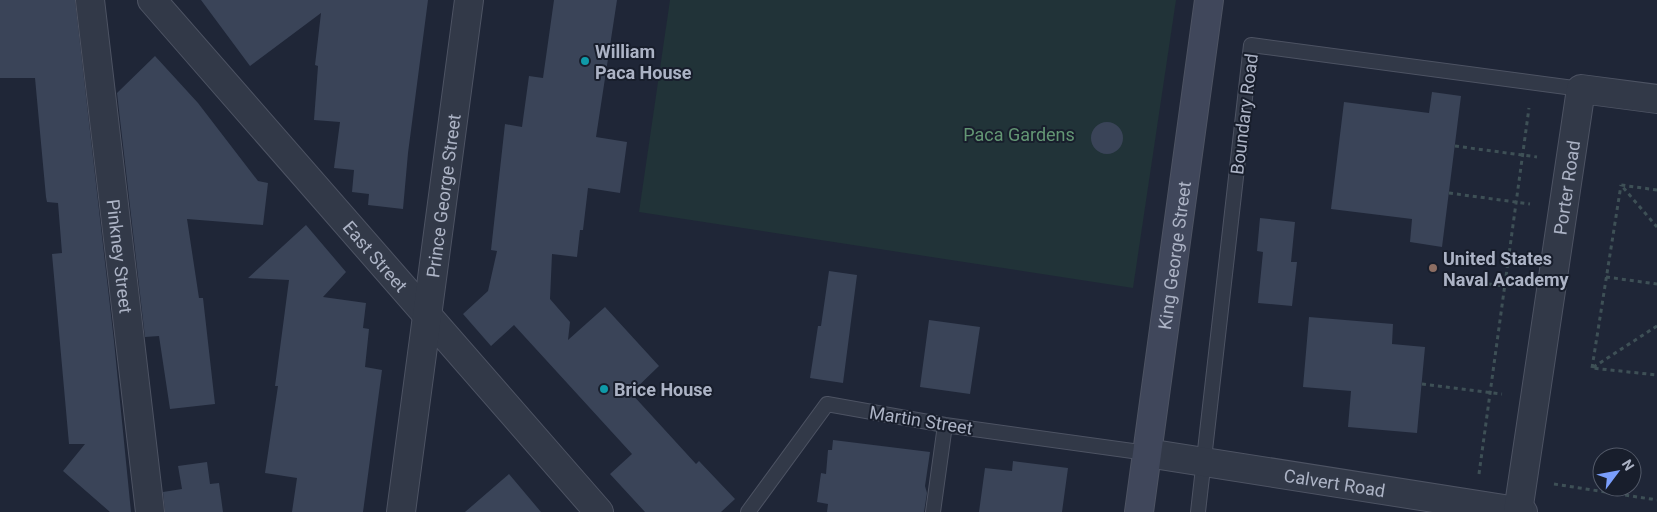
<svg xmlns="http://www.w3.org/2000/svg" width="1657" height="512" viewBox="0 0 1657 512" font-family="Roboto,sans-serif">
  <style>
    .green { fill: #213338 }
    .building { fill: #3a4458 }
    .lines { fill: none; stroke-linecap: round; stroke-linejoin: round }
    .lane-casing { stroke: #4d5363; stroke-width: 16 }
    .street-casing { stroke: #4d5363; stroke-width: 30 }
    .secondary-casing { stroke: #4d5363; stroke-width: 30 }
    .path { stroke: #3e5056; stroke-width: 3; stroke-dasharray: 4 4; stroke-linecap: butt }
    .lane { stroke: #323948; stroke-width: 14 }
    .street { stroke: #323948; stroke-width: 28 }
    .secondary { stroke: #40475b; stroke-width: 28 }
    .culture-dot { fill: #0f9aa8; stroke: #181e2c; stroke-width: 2 }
    .education-dot { fill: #8d6e63; stroke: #181e2c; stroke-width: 2 }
    .labels { text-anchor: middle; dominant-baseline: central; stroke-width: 4; stroke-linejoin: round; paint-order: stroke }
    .poi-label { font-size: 18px; font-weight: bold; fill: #acb3c5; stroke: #181e2c; text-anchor: start }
    .street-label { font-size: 18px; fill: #acb3c5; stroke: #181e2c }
    .park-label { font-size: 18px; fill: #639674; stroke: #181e2c }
  </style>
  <rect width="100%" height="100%" fill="#1f2637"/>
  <path class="green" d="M670,0H1176L1133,288L639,212Z"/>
  <path class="building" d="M0,0H75L114,341L131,512H110L63,471L85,444H69L52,254L62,253L58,203L47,202L46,197L35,78H0Z
    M201,0H428L408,153L403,209L368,205L369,194L352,192L354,170L334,168L340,122L314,120L318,66L315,65L321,13L250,66Z
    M554,0H617L596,137L627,142L620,193L588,188L583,230H580L577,257L552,254L550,299L570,322L568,340L605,307L659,366L631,393L696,464L699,461L735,499L721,512H645L610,474L632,454L514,325L491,346L463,314L488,291L497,251L491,250L505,124L522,127L529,76L543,78Z
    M155,56L198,103L258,181L268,183L263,225L187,219L199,298H203L215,404L170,409L159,336L145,337L117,93Z
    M1432,92L1461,96L1442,247L1410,242L1412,219L1331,209L1344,102L1429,113Z
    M1091 138a16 16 0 1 1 32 0a16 16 0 1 1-32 0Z
    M1260,218L1295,222L1291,262H1297L1292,306L1258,303L1263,252L1257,251Z
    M306,225L346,272L323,297L366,303L363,328L369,329L365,367L382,370L363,512H292L297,478L265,473L278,386H275L289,280L248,278Z
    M829,271L857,275L843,383L810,378L818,326H821Z
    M1309,317L1393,324L1392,344L1425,347L1417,433L1348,427L1351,391L1303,387Z
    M929,320L980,327L970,394L920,387Z
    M833,440L930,452L925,486L927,493L924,512H827L828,504L817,502L821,473L826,474L828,450H832Z
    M1013,461L1068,468L1062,512H979L985,468L1012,471Z
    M207,462L210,484L219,483L223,512H165L163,492L182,489L178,466Z
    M509,474L541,512H465Z"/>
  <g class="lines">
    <g class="lane-casing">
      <path id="lane" d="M748,512L827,404L945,425L1147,453
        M933,512L945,425
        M1198,512L1251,45L1581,89"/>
    </g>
    <g class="street-casing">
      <g id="street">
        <path id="s1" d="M90,0L150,512"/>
        <path id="s2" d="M152,0L599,512"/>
        <path id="s3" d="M1147,453L1523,512"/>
        <path id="s4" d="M401,512L469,0"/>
        <path id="s5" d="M1518,512L1581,89L1657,99"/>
      </g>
    </g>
    <g class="secondary-casing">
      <g id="secondary">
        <path id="s6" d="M1139,512L1209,0"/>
      </g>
    </g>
    <path class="path" d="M1455,146L1537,157
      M1657,190L1621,185L1657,227
      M1449,193L1530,204
      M1606,277L1657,284
      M1449,279L1505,286
      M1657,326L1592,368L1657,375
      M1592,368L1621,185
      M1422,384L1502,394
      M1479,474L1529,108
      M1554,484L1657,500"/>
    <use href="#lane" class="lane"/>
    <use href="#street" class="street"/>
    <use href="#secondary" class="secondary"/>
  </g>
  <g class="culture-dot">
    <circle cx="585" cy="61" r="5"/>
    <circle cx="604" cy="389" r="5"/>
  </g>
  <circle class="education-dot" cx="1433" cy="268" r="5"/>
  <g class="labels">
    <g class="poi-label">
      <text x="595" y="51">William<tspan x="595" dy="21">Paca House</tspan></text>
      <text x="1443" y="258">United States<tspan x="1443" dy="21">Naval Academy</tspan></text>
      <text x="614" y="389">Brice House</text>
    </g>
    <g class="street-label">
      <text transform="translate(1244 114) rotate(-83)">Boundary Road</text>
      <text stroke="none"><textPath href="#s5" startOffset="328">Porter Road</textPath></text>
      <text stroke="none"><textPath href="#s4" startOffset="319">Prince George Street</textPath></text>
      <text stroke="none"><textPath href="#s1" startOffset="258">Pinkney Street</textPath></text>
      <text stroke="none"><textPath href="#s2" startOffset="340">East Street</textPath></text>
      <text stroke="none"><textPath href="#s6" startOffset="259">King George Street</textPath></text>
      <text transform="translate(921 420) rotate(9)">Martin Street</text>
      <text stroke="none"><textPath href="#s3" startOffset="190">Calvert Road</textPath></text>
    </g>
    <g class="park-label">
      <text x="1019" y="134">Paca Gardens</text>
    </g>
  </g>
  <g transform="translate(1617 472) rotate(58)"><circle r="24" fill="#181e2c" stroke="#535a69"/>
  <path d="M0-4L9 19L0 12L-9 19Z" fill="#7a9efc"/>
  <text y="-8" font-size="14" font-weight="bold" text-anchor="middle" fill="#acb3c5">N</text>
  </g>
</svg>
